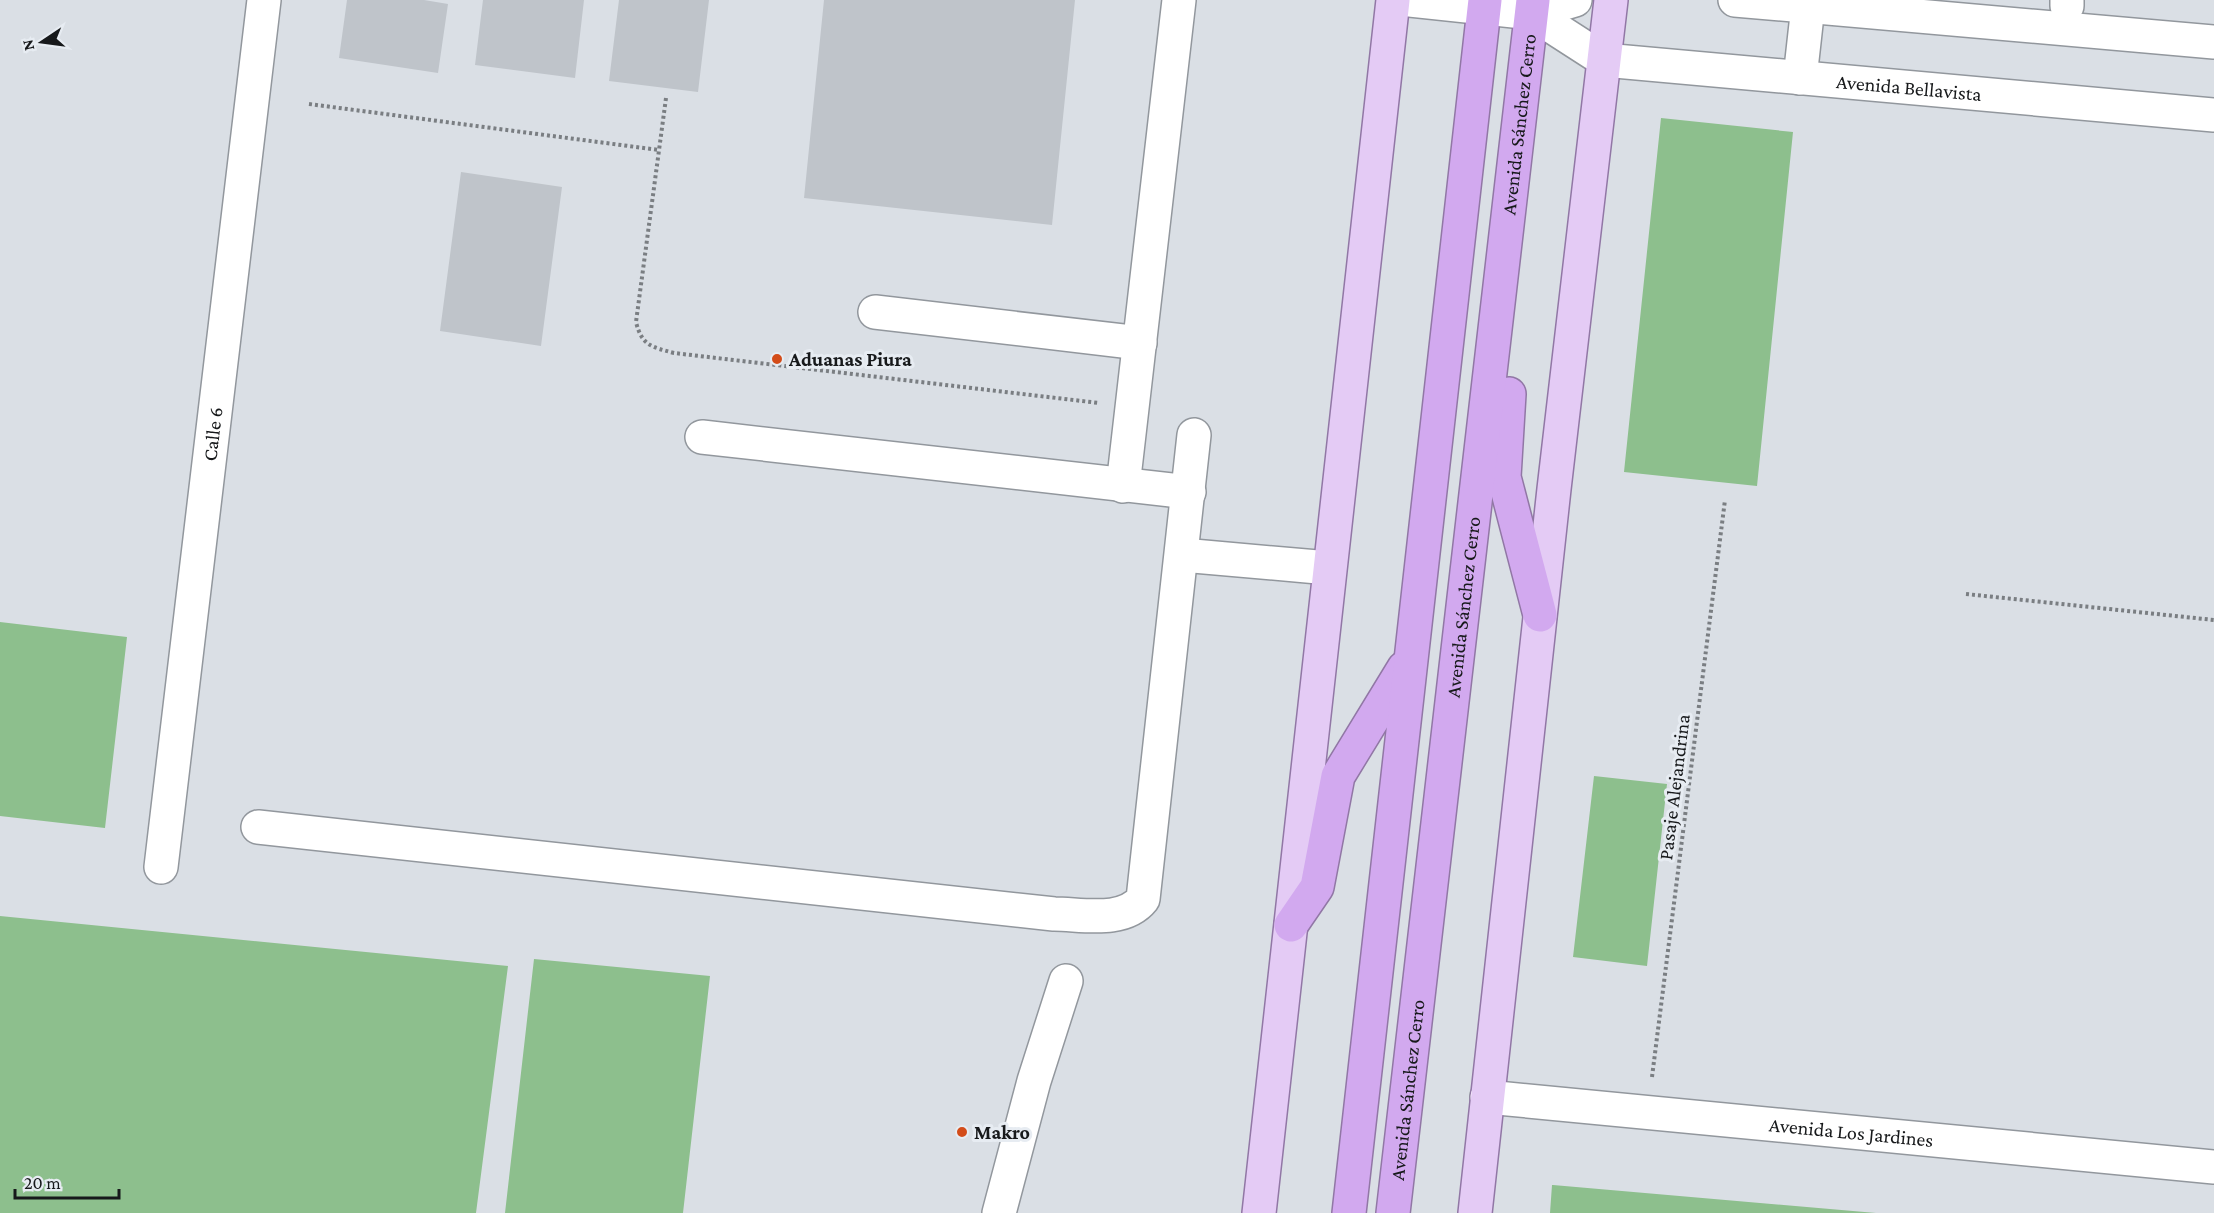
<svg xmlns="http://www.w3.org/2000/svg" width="2214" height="1213" viewBox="0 0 2214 1213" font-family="'Crimson Pro',serif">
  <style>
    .green { fill: #8dbf8d }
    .building { fill: #bfc4ca }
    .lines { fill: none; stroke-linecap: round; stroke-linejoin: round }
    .minor-casing { stroke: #92979d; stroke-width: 36 }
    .major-casing { stroke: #9177a5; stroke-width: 36 }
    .highway-casing { stroke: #9177a5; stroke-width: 36 }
    .path { stroke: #7a7e82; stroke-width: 4; stroke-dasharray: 3 3; stroke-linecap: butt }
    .minor { stroke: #fff; stroke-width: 33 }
    .major { stroke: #e4cbf5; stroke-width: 33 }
    .highway { stroke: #d2a9ef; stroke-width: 33 }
    .poi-dot { fill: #d34c19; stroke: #e7ecf2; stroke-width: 2 }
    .labels { text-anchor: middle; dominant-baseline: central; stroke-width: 6; stroke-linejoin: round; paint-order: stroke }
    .street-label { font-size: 20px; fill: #17191b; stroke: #e7ecf2 }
    .poi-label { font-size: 20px; font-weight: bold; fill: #17191b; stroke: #e7ecf2; text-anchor: start }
  </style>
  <rect width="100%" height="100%" fill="#dadfe5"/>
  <path class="green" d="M1661,118L1793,132L1757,486L1624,472Z
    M0,622L127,637L105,828L0,816Z
    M1594,776L1667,784L1647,966L1573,957Z
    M0,916L508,966L476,1213H0Z
    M534,959L710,976L683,1213H505Z
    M1552,1185H1553L1876,1213H1550Z"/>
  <path class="building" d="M347,0H424L448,4L438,73L339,58Z
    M483,0H584L575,78L475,65Z
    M619,0H709L698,92L609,81Z
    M824,0H1075L1052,225L804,198Z
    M461,172L562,187L541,346L440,331Z"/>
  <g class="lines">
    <g class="minor-casing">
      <g id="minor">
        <path d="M1410,0L1531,13L1575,0"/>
        <path d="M1735,0L2214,42"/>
        <path d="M2067,6V0"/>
        <path id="s1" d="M1531,13L1604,60L2214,115"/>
        <path d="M1800,78L1808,6"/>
        <path d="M875,312L1140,343"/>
        <path d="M702,437L1189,492"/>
        <path d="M1123,486L1179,0"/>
        <path d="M1182,555L1329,568"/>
        <path d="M258,827L1054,914C1082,914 1123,924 1143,899L1194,435"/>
        <path id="s2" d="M161,867L264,0"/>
        <path id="s3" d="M1487,1097L2214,1167"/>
        <path d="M999,1213L1034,1081L1066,981"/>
      </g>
    </g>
    <g class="major-casing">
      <path id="major" d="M1259,1213L1393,0
        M1475,1213L1554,489L1611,0"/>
    </g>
    <g class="highway-casing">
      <g id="highway">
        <path d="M1509,394L1504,477L1540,615"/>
        <path d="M1291,925L1317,887L1338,776L1404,668"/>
        <path d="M1349,1213L1485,0"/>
        <path id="s4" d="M1393,1213L1533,0"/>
      </g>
    </g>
    <path class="path" d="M666,98L636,322C642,346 652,347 674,353L1099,403
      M309,104L659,150
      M1966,594L2214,620
      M1652,1077L1725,500"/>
    <use href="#minor" class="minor"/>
    <use href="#major" class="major"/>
    <use href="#highway" class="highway"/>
  </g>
  <g class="poi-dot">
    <circle cx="777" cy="359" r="6"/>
    <circle cx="962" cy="1132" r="6"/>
  </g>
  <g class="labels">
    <g class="street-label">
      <text stroke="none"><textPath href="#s1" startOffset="393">Avenida Bellavista</textPath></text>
      <text stroke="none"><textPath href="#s4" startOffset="1096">Avenida Sánchez Cerro</textPath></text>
      <text stroke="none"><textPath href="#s2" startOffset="436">Calle 6</textPath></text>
      <text stroke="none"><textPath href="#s4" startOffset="610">Avenida Sánchez Cerro</textPath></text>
      <text transform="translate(1674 787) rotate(-83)">Pasaje Alejandrina</text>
      <text stroke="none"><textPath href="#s4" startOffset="124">Avenida Sánchez Cerro</textPath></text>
      <text stroke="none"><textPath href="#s3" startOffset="366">Avenida Los Jardines</textPath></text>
    </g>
    <g class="poi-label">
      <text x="789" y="359">Aduanas Piura</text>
      <text x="974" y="1132">Makro</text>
    </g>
  </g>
  <g transform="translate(42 42) rotate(257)" stroke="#e7ecf2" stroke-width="4.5" paint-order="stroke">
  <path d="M0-4.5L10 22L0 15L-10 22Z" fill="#17191b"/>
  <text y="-9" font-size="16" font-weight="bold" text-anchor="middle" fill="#17191b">N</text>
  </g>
  <path d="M15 1189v9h104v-9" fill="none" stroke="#17191b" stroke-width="3"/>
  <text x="24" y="1189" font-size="18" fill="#17191b" stroke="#e7ecf2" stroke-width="4.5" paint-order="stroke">20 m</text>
</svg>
